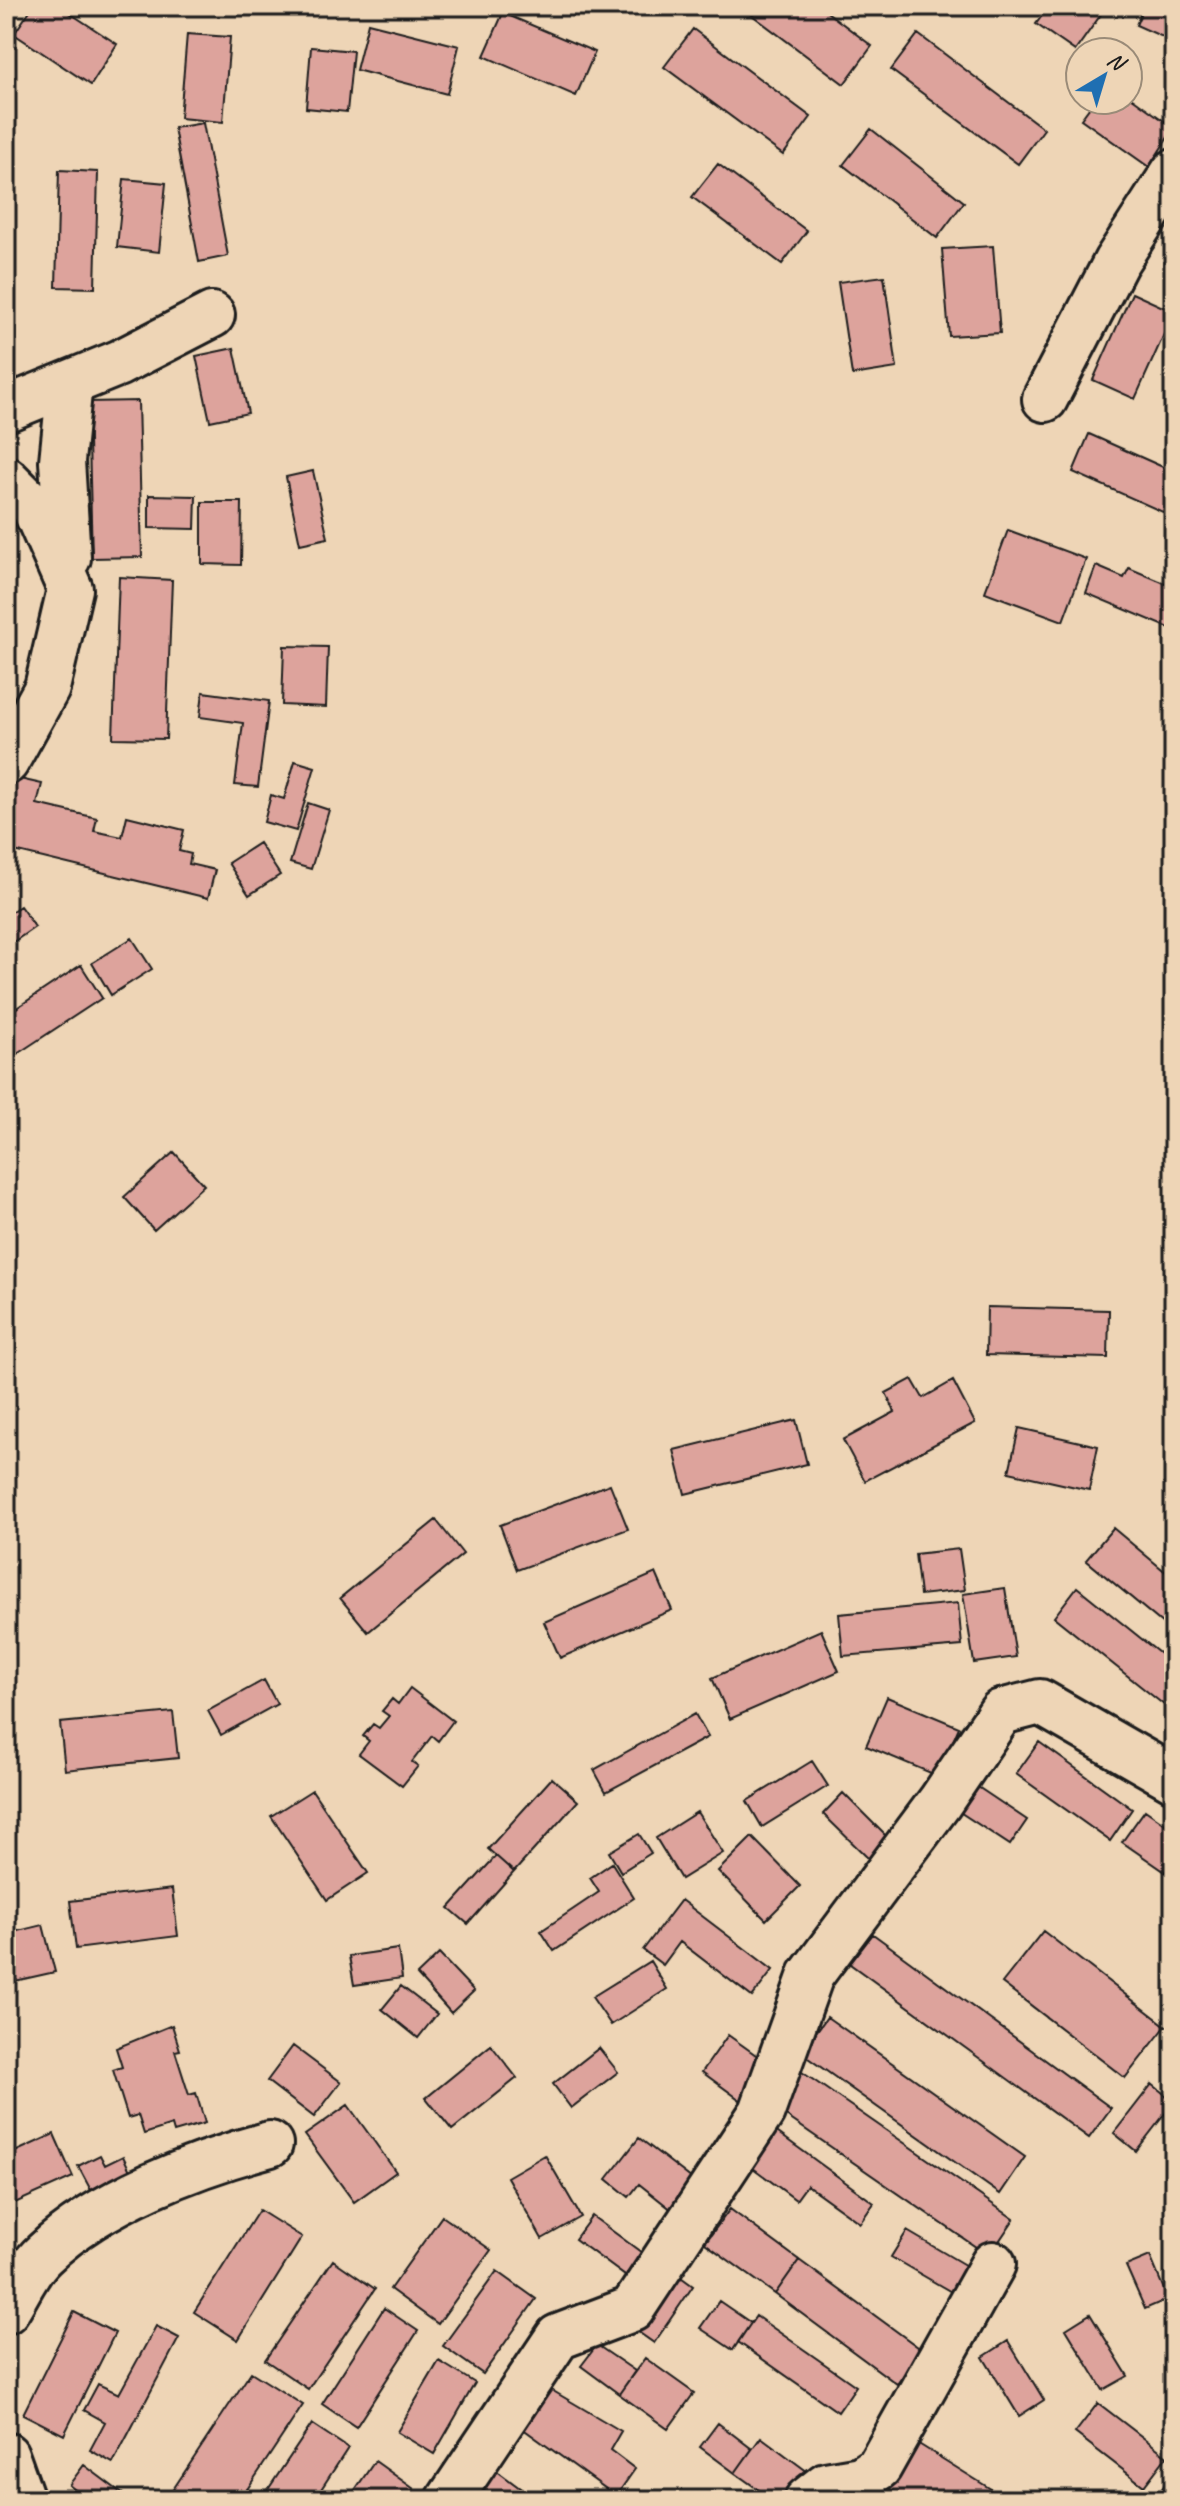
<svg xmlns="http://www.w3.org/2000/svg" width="1180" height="2506" viewBox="0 0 1180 2506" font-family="Caveat,sans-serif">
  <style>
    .building { fill: #dda39c; stroke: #1c1c1c; stroke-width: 2 }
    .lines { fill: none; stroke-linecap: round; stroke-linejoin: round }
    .minor-casing { stroke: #1c1c1c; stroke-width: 50 }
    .minor { stroke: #eed5b6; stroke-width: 44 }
  </style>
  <rect width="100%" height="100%" fill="#eed5b6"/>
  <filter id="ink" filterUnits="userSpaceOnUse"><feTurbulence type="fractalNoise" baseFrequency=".0125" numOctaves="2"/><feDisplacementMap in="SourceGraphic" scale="16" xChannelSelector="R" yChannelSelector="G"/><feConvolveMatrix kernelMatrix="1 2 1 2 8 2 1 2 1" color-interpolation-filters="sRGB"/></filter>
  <g filter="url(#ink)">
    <path class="building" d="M33,6H59L117,44L91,85L14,34Z
      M740,6H819L872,46L844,84Z
      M1049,6H1107L1075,51L1036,24Z
      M1144,6H1174V42L1136,25Z
      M503,13L595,52L576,96L484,56Z
      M368,23L459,46L447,94L356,70Z
      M693,29L811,117L783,155L664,67Z
      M187,34L230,37L223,122L180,118Z
      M918,34L1044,129L1018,164L891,70Z
      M311,47L353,51L347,112L306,108Z
      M1128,95L1174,128L1149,167L1081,119L1095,100H1128Z
      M203,123L228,256L199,262L174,128Z
      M871,129L964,202L937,238L843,165Z
      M718,164L807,231L782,264L692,197Z
      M59,170L98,172L95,288L56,287Z
      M124,179L166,183L159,252L117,247Z
      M993,246L1000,333L949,336L942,249Z
      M884,276L897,368L852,375L838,282Z
      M1132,293L1174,312L1135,399L1093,380Z
      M234,348L248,413L210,421L196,356Z
      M138,401L142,557L92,558L88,402Z
      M1089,434L1174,472V517L1073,472Z
      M313,471L328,538L300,544L286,477Z
      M149,495L196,496L195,529L149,528Z
      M202,502H242L241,565L202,564Z
      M1008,530L1086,559L1063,621L985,592Z
      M1096,566L1124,578L1129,568L1174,587V630L1086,593Z
      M119,577L172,580L166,739L113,738Z
      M284,646L328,647L326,707L282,705Z
      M203,692L269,701L258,787L235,785L243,723L200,717Z
      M295,761L315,767L296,831L264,822L271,795L284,799Z
      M11,777L42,784L37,804L97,818L94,831L122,837L127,816L184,830L179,851L191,854L189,864L215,870L208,898L6,849V797Z
      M308,803L329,810L311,869L290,863Z
      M259,843L280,875L249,895L228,863Z
      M20,906L35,927L6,947V915Z
      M132,938L152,969L111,995L92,963Z
      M81,965L102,998L14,1056L6,1045V1015Z
      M174,1152L204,1185L154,1230L124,1197Z
      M987,1307L1109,1310L1108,1358L986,1355Z
      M912,1379L923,1398L953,1381L975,1423L865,1481L843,1440L895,1412L886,1393Z
      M796,1420L807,1464L685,1494L674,1450Z
      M1019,1428L1098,1446L1089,1490L1009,1472Z
      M610,1484L628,1529L517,1570L500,1525Z
      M436,1520L463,1554L368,1632L340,1598Z
      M1113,1528L1174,1579V1633L1086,1560Z
      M959,1549L965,1590L920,1595L915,1554Z
      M656,1573L672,1610L560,1658L544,1622Z
      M1077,1587L1174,1665V1713L1054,1617Z
      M1005,1588L1016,1657L974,1663L963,1594Z
      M958,1603L962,1646L843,1656L839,1614Z
      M821,1630L839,1671L730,1719L712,1678Z
      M264,1680L277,1704L221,1735L208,1711Z
      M410,1688L453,1721L438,1741L432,1736L412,1762L418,1766L402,1786L359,1754L369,1741L363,1736L373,1724L379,1728L389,1716L382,1711L392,1699L398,1704Z
      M887,1697L959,1727L938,1776L866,1746Z
      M173,1712L178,1758L65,1770L60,1723Z
      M695,1714L708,1737L606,1792L594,1770Z
      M1039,1742L1132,1809L1110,1841L1016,1774Z
      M812,1761L828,1786L762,1827L747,1801Z
      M552,1778L578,1801L514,1872L488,1849Z
      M966,1779L1027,1820L1010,1845L949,1805Z
      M312,1790L368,1873L327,1900L271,1816Z
      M843,1793L893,1843L873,1863L823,1814Z
      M1145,1810L1174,1830V1878L1122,1842Z
      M697,1812L723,1853L681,1879L656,1838Z
      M639,1834L651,1853L621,1872L609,1852Z
      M752,1837L800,1886L766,1920L718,1871Z
      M496,1856L514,1872L468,1924L449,1908Z
      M612,1863L634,1898L554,1951L541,1931L599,1892L590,1878Z
      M172,1889L178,1936L76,1949L70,1901Z
      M681,1900L773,1970L752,1997L680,1942L663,1965L643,1950Z
      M43,1925L55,1972L6,1983V1934Z
      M1043,1931L1166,2026L1125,2078L1002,1983Z
      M873,1934L1111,2108L1089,2138L850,1964Z
      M398,1949L402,1978L354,1985L349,1956Z
      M439,1954L474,1991L451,2013L417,1975Z
      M650,1961L667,1989L611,2025L592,1997Z
      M401,1986L437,2014L418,2038L382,2009Z
      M827,2017L1025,2157L1000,2194L801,2053Z
      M172,2025L180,2050L175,2051L189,2095L196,2093L205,2123L174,2132L172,2125L144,2134L138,2115L128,2118L113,2070L122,2067L116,2048Z
      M728,2035L770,2065L743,2102L702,2072Z
      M491,2045L517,2078L452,2130L426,2098Z
      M293,2046L341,2082L314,2117L267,2081Z
      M599,2048L618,2072L571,2108L553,2084Z
      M799,2070L1014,2219L989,2256L773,2107Z
      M1152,2084L1174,2102L1136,2151L1114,2133Z
      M348,2105L396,2172L354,2202L305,2135Z
      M774,2130L874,2203L860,2223L807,2185L796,2200L749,2165Z
      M54,2134L73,2177L6,2207V2156Z
      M639,2138L705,2189L682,2218L639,2184L629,2197L607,2179Z
      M100,2155L105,2165L123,2156L133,2177L94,2196L78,2166Z
      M545,2155L581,2217L542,2239L507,2177Z
      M730,2209L799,2260L775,2294L705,2243Z
      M259,2210L302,2237L238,2340L194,2312Z
      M442,2216L491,2250L438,2324L390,2289Z
      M592,2216L653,2261L636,2284L575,2239Z
      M907,2231L975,2271L960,2297L891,2257Z
      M1150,2256L1168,2299L1145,2309L1126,2266Z
      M333,2260L375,2289L308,2389L265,2360Z
      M799,2260L922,2350L897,2384L775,2294Z
      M497,2271L536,2299L483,2374L443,2346Z
      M674,2272L693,2286L654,2343L634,2329Z
      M719,2301L751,2323L733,2350L700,2328Z
      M384,2308L418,2331L356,2427L322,2404Z
      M74,2312L115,2333L64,2435L23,2414Z
      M1090,2314L1128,2376L1103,2390L1066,2329Z
      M756,2316L856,2386L838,2412L738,2342Z
      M156,2326L179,2338L113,2463L90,2450L105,2422L84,2410L98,2384L119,2394Z
      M1008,2341L1044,2400L1019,2416L983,2357Z
      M597,2345L635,2371L619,2394L581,2366Z
      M645,2358L694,2393L668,2429L619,2394Z
      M439,2361L475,2383L434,2454L397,2432Z
      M251,2372L303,2405L240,2500H166Z
      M543,2385L621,2431L610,2450L635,2469L616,2496L515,2423Z
      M1098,2403L1167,2456L1144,2486L1075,2433Z
      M718,2423L752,2449L735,2473L700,2447Z
      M312,2424L348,2448L314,2500H261Z
      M761,2437L812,2475L794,2500H773L735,2473Z
      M909,2438L994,2491L988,2500H907L880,2483Z
      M375,2461L414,2489L406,2500H348Z
      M84,2465L124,2495L120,2500H88L69,2485Z
      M493,2468L536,2500H480L473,2495Z
      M1174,2471V2500H1162L1157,2496Z"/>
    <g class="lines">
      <g class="minor-casing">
        <path id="minor" d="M1045,399L1116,262L1174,172
          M6,409L119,363L212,315
          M6,479L34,507L70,589L47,688L6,762
          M68,558L62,461L70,383
          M6,2311C18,2293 28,2268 44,2254C100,2200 196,2164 270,2144
          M6,2455L22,2500
          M449,2500L558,2337L632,2309L762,2112L811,1975L940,1802L1001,1712L1040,1702L1174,1779
          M807,2500L826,2485L861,2479L879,2467L993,2264"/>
      </g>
      <use href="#minor" class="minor"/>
    </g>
  </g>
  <rect width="1180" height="2506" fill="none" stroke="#eed5b6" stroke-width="32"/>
  <rect x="16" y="16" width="1148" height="2474" fill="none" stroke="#1c1c1c" stroke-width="3" filter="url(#ink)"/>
  <g transform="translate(1104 76) rotate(38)"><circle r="38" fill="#eed5b6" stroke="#9a8b78" stroke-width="2"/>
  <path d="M0-6L14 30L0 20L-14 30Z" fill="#1f6fb2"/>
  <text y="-12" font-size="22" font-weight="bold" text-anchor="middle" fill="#1c1c1c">N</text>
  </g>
</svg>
